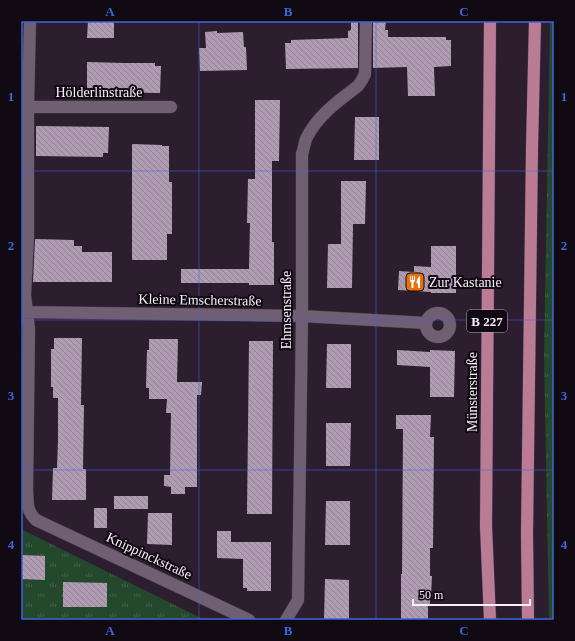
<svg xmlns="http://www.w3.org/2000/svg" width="575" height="641" viewBox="0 0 575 641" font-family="Georgia,serif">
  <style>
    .grass { fill: url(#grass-tufts) }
    .building { fill: url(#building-back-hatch) }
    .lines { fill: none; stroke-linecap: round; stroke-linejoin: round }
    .minor-casing { stroke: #463a49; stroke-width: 13 }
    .major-casing { stroke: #463a49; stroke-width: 13 }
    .minor { stroke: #705e73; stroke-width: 12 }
    .major { stroke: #ba7c95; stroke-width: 12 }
    .grid { fill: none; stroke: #3e66dd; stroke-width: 1; stroke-opacity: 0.55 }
    .labels { text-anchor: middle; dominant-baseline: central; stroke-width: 4; stroke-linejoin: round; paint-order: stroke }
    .shield { fill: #110a12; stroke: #b3aab5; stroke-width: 1 }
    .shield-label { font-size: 13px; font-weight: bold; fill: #f9effb }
    .street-label { font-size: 14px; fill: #f9effb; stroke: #110a12 }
    .poi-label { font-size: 14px; fill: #f9effb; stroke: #110a12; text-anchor: start }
    .neatline { fill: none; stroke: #3e66dd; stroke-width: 1.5 }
    .grid-label { font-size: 13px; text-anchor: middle; font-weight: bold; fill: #3e66dd }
  </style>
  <defs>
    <pattern id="grass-tufts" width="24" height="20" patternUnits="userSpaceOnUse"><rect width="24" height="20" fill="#23482b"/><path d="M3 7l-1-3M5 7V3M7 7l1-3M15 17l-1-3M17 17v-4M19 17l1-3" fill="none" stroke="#44634b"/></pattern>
    <pattern id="building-back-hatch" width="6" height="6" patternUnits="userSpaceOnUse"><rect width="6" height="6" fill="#af9cb3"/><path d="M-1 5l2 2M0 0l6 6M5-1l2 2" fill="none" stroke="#918394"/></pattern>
  </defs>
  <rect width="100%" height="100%" fill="#2c1d2f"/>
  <path class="grass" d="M550,21H554V620H549L544,355Z
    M21,529L205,620H21Z"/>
  <path class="building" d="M88,21H114V38H87Z
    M351,21H358V68L286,69L285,43H291V40L348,38V31L351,30Z
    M373,21H386L385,30H388V37H446V40H451V66L434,67L435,96H408L407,67L373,68Z
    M217,31V33L243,32L244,47H246L247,70L200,71L199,48H206L205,32Z
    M87,62L125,63H155V66H161L160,93L87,92Z
    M255,100H280L279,161H272V242H274V285H249V283H181V269H249L250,223H247L248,179H255Z
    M355,117H379V160H354Z
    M36,126L109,127L108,153H103V157L36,156Z
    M132,144L162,145V146H169V182H172V234H167V260H132Z
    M341,181H366L365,224H353L352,288H327L328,244H341Z
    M35,239L74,240V246H82V252H112V282H33Z
    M431,246H456V293H431V292L398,290L399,271L414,272V266L431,267Z
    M54,338H82L81,405H84L83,469H86V500H52L53,468H57L58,440V398H53V387H51V349H54Z
    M149,339H178L177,382H202L201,395H197V487H185V494H171V487L164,486V475H170L171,413H166L167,399H149V388H146L147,350H149Z
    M249,341H273L272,514H247Z
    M327,344H351V388H326Z
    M397,350L430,352V350L455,351L454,397H430V367L397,365Z
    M396,415H431L430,437H434L433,548H430V576H432L431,596L430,595V605H428V620H401V574H402L403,429H396Z
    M326,423H351L350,466H326Z
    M114,496H148V509H114Z
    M326,501H350V545H325Z
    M94,508H107V528H94Z
    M148,513H172V545L147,544Z
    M217,531H231V542H271V591H247V588H243V559L217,558Z
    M21,555L45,556V580L21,579Z
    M325,579L349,580V620H324Z
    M63,582L107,583V607H63Z"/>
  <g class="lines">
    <g class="minor-casing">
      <path id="minor" d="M30,21L28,107V237L25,295L29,329L27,490C28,503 26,510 36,520L249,620
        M28,107H171
        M21,312L302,316L426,323
        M426 325a12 12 0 1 1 24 0a12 12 0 1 1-24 0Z
        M286,620L298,600L302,316V154C304,149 304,144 306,139C317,116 338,101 358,86L362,80L365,74L366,21"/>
    </g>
    <g class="major-casing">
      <path id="major" d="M490,620L486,526L490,21
        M528,620L527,534L532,148L535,21"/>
    </g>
    <use href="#minor" class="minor"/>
    <use href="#major" class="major"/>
  </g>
  <path class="grid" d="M199,21V620M376,21V620M21,171H554M21,320H554M21,470H554"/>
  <defs>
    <g id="restaurant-square" transform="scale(1)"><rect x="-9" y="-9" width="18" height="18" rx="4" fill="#e8710a" stroke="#110a12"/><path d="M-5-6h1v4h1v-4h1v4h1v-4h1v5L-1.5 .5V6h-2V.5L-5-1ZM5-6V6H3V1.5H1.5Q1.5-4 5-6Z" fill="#fff"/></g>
  </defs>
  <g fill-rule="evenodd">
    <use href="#restaurant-square" x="415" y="282"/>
  </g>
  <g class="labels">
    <rect class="shield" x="467" y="310" width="40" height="22" rx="3"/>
    <g class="shield-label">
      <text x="487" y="321">B 227</text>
    </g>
    <g class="street-label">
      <text x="99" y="92">Hölderlinstraße</text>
      <text transform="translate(200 300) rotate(1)">Kleine Emscherstraße</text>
      <text transform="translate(286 310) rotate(-90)">Ehmsenstraße</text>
      <text transform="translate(472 392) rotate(-90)">Münsterstraße</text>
      <text transform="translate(149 556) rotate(25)">Knippinckstraße</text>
    </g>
    <g class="poi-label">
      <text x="429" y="282">Zur Kastanie</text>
    </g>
  </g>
  <rect width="575" height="641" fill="none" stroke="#110a12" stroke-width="44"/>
  <path d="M413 599v6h117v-6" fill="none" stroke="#f9effb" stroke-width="2"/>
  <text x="419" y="599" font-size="12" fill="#f9effb" stroke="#110a12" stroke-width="3" paint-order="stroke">50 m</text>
  <rect x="22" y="22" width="531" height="597" class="neatline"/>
  <g class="grid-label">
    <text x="110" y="16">A</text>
    <text x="288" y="16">B</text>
    <text x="464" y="16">C</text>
    <text x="11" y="101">1</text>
    <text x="564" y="101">1</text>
    <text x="11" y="250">2</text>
    <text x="564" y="250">2</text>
    <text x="11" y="400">3</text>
    <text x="564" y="400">3</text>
    <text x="11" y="549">4</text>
    <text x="564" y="549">4</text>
    <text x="110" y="635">A</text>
    <text x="288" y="635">B</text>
    <text x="464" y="635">C</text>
  </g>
</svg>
